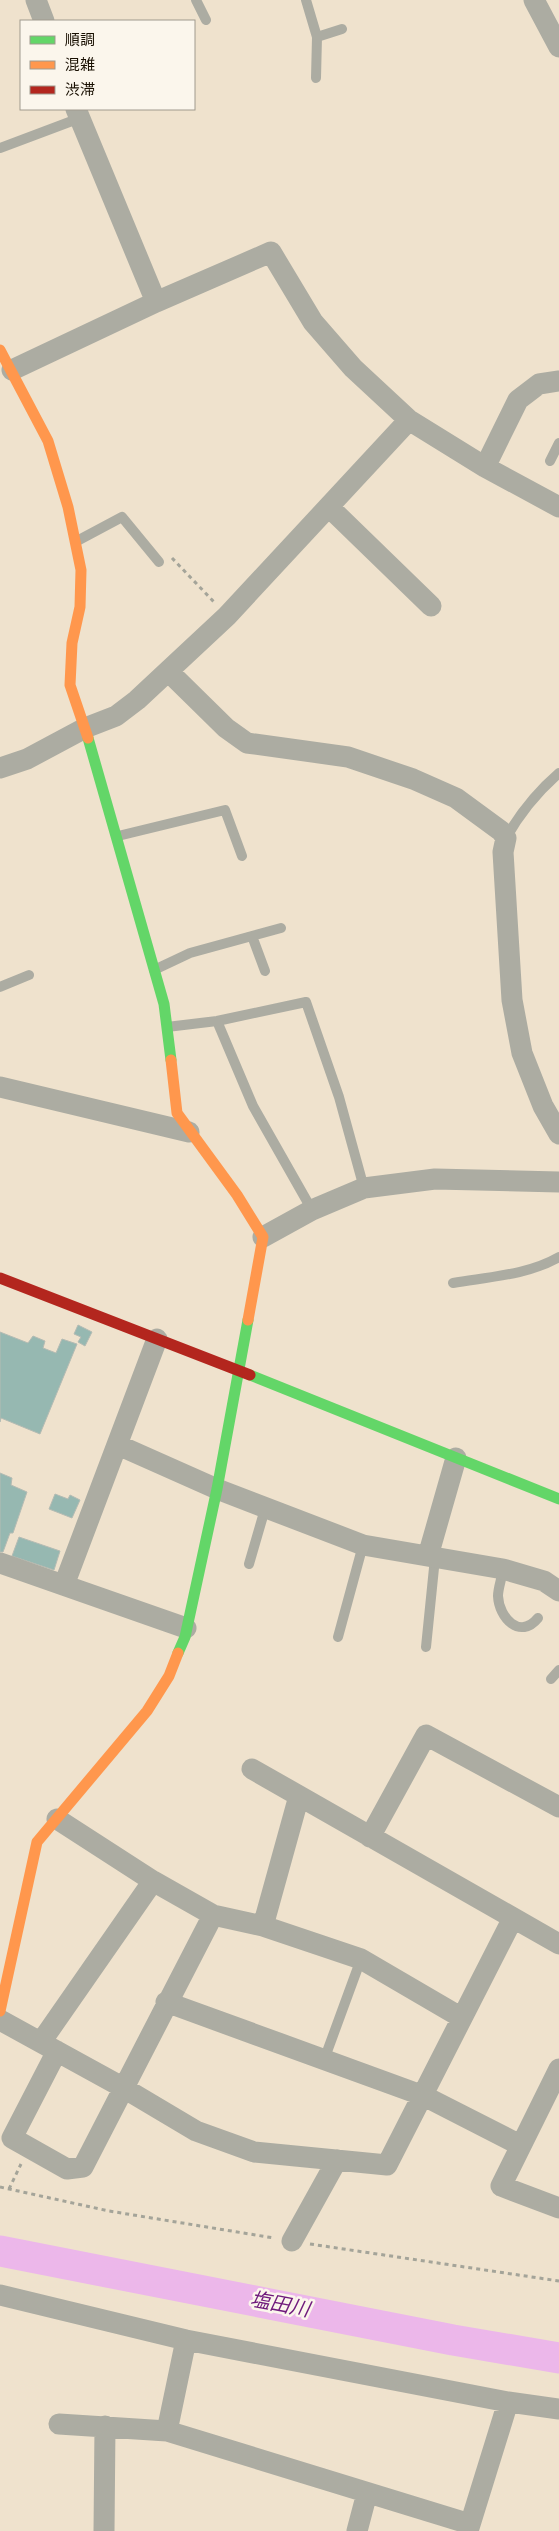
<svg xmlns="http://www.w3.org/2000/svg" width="559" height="2531" viewBox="0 0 559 2531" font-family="'Space Grotesk','Noto Sans JP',sans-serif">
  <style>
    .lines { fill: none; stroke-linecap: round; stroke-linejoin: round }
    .river { stroke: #ecb7ea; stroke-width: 31 }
    .building { fill: #96b8b1; stroke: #b4bbb3 }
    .path { stroke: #a4a499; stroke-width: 3; stroke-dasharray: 4 4; stroke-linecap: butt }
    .lane { stroke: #acaca2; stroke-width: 10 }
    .street { stroke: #acaca2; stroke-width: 21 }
    .fast { stroke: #63d668; stroke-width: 11 }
    .slow { stroke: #ff974d; stroke-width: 11 }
    .jam { stroke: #b3261e; stroke-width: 11 }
    .labels { text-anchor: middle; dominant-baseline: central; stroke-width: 5; stroke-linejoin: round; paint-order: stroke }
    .water-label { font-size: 20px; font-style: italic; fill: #6f1a7c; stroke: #fbf6ec }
  </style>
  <rect width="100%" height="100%" fill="#efe2cd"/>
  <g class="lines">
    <path class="river" d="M0,2251L453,2340L559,2358"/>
  </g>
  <path class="building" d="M78,1325L92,1332L85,1346L78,1342L81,1337L74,1334Z
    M0,1332L28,1343L33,1336L45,1341L43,1348L56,1353L62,1339L77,1344L40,1434L1,1418L0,1422Z
    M0,1473L12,1478L11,1485L27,1492L13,1533H10L3,1552H0Z
    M55,1494L68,1499L70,1495L80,1500L72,1518L49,1509Z
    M19,1537L60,1551L54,1570L12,1556Z"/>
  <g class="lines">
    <path class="path" d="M172,558L214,602
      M0,2187L109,2211L274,2238
      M9,2189L21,2164
      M310,2244L559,2281"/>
    <path class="lane" d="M196,0L206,20
      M306,0L317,37L342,29
      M316,78L317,37
      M0,148L80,118
      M550,461L559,443
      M77,541L122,517L159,562
      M118,836L225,810L242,856
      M506,838C520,813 537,792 559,773
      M252,936L265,971
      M154,970L190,953L281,928
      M0,987L29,975
      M217,1021L253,1106L312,1210
      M167,1027L217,1021L306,1002L339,1097L364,1188
      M453,1283C488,1277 528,1275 559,1257
      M249,1564L265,1509
      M503,1569C502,1578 498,1588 498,1596C499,1618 520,1640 538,1618
      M338,1637L363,1545
      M426,1647L435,1558
      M551,1679L559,1670
      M324,2060L361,1959"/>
    <path class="street" d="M36,0L44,21
      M534,0L559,47
      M76,109L156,302
      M12,370L156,302L271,252L313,322L353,368L409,420L485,467L559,507
      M485,467L518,400L539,384L559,381
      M330,508L431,606
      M169,672L226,728L247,743L348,757L413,779L456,798L501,831L506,838L503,852L512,1000L522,1053L543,1106L559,1134
      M0,768L27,759L85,728L116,716L137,700L227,616L409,420
      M0,1087L189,1132
      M263,1237L312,1210L364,1188L435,1179L559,1182
      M118,1445L217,1489L363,1545L503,1569L544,1581L559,1591
      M428,1556L456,1458
      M0,1563L186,1628
      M64,1585L157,1339
      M252,1769L559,1944
      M57,1819L153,1881L213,1915
      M370,1837L426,1735L559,1807
      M263,1926L299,1796
      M166,2002L424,2096L520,2145
      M0,2020L122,2087L196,2131L254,2152L387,2165L513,1918
      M41,2042L153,1881
      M57,2051L12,2138L67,2169L83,2167L213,1915L263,1926L361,1959L462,2018
      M559,2069L501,2186L559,2208
      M292,2241L337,2160
      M0,2295L186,2340L508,2402L559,2409
      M59,2424L167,2431L470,2524
      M167,2431L186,2340
      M104,2531L105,2426
      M357,2531L367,2493
      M468,2531L508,2402"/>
    <path class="fast" d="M88,738L164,1004L171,1060
      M250,1375L559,1499
      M178,1653L185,1637L217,1489L248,1320"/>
    <path class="slow" d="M0,350L48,441L68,507L81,570L80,607L72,643L70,685L88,738
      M171,1060L177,1113L237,1195L263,1237L248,1320
      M0,2011L37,1842L147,1711L169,1676L178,1653"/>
    <path class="jam" d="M0,1278L250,1375"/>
  </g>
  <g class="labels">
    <g class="water-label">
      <text transform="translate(280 2304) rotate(11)">塩田川</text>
    </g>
  </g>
  <rect x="20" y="20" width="175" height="90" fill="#fbf6ec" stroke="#a09a8e"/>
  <rect x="30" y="36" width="25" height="8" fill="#63d668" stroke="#a09a8e"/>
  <text x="65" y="45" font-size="15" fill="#180f01">順調</text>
  <rect x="30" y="61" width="25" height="8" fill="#ff974d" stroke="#a09a8e"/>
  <text x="65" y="70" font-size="15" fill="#180f01">混雑</text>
  <rect x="30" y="86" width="25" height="8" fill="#b3261e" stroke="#a09a8e"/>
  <text x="65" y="95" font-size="15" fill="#180f01">渋滞</text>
</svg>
